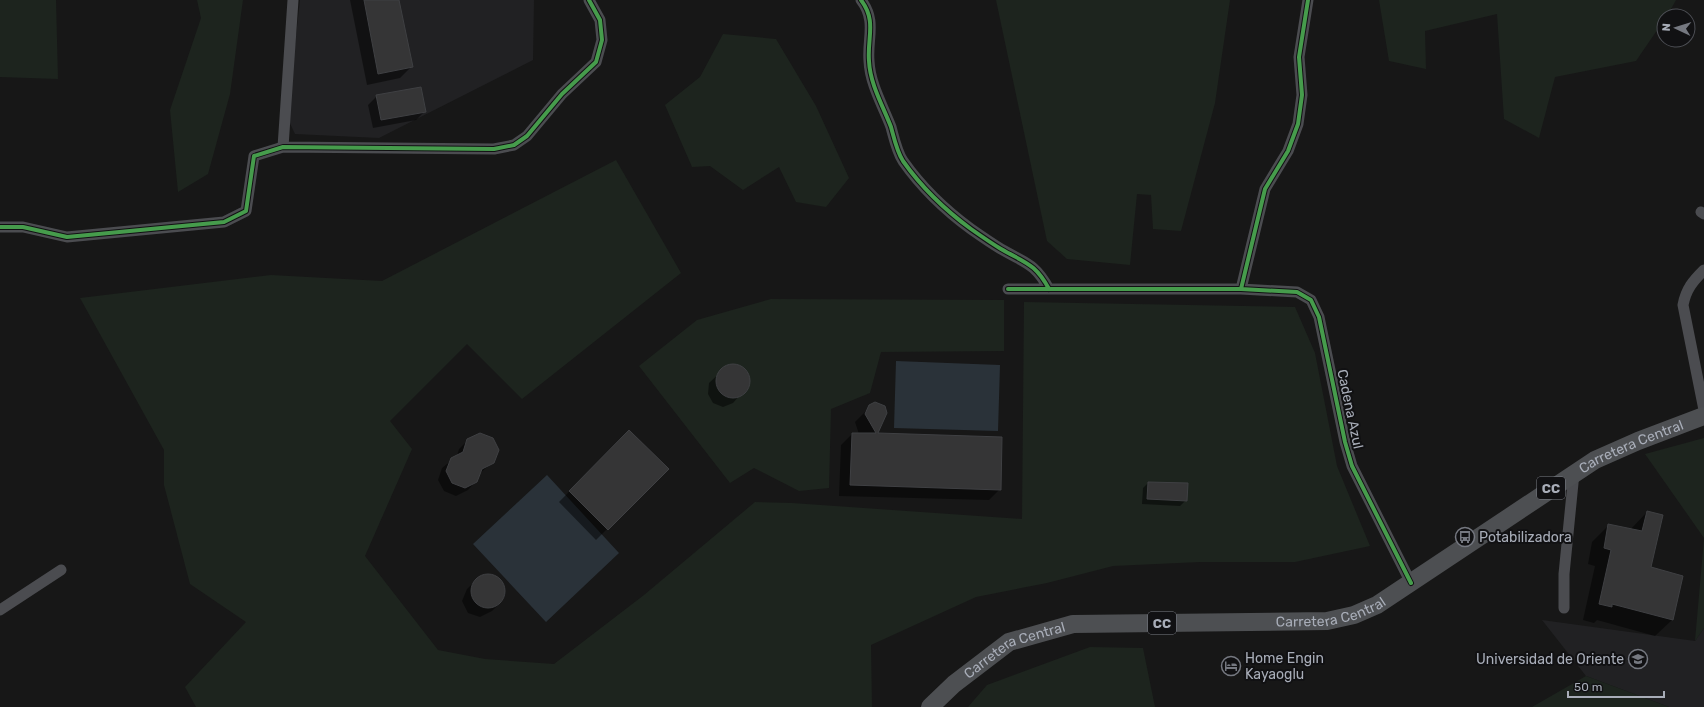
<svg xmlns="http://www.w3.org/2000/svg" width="1704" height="707" viewBox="0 0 1704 707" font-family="Rubik,sans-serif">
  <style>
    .built { fill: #212123 }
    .green { fill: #1d241e }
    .water { fill: #2a3239 }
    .shadow { fill: #0007 }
    .building { fill: #353536; stroke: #3f4043 }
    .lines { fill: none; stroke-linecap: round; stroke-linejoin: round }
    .street { stroke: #4b4c50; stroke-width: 11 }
    .primary { stroke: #4d4f52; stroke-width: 18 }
    .cycleway-casing { stroke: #111113; stroke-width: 6 }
    .cycleway { stroke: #469c4c; stroke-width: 4 }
    .labels { text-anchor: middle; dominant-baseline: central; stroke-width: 4; stroke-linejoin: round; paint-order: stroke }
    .shield { fill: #111113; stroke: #7b7e86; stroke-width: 1 }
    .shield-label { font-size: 13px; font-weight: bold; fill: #a8adb8 }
    .street-label { font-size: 14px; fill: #a8adb8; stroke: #111113 }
    .poi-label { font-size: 14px; fill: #a8adb8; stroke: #111113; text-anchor: start }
  </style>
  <rect width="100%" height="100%" fill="#171717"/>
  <path class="built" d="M300,0H534L533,60L379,138L295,134L287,117Z
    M1542,620L1695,641L1704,628V707H1669L1586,676Z"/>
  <path class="green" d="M0,0H56L58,79L0,77Z
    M197,0H243L230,94L208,174L178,192L170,110L201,18Z
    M996,0H1230L1215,103L1181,231L1153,229L1151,195L1137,194L1130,265L1067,259L1047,241Z
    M1379,0H1676L1667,16H1664V20L1636,61L1555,77L1539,138L1504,119L1497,14L1425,31L1426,69L1389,61Z
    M723,34L776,39L816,106L849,178L826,207L796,202L779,167L743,190L710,166L692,167L665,105L700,77Z
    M616,160L681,273L522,399L467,344L390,421L412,449L365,556L438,650L485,659L554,664L644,595L755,502L792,503L1022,519L1024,302L1295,307L1315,353L1337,466L1370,546L1295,562H1200L1113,566L1047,583L976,597L871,645L872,707H196L185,687L246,622L190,584L164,485V450L80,298L271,275L382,281Z
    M771,299L1004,300V351L881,352L870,393L831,409L829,488L799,491L754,468L730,483L639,366L697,320Z
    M1704,438V628L1695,641L1704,538L1645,454Z
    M1090,647L1143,648L1155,707H968L987,685Z
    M1586,676L1669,707H1532Z"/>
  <path class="water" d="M896,361L1000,365L998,431L894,428Z
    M547,475L619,553L546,622L473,544Z"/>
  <path class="shadow" d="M350,0H398L411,67L400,78L367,85Z
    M377,96L425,111L416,120L373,128L368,105Z
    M736,365L745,371L749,381L748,386L733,403L723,407L713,403L708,394L709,383L726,367Z
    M873,404L877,434L1000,489L989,500L839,496L841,445L852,434H859L855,422Z
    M629,431L667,469L596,540L559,502Z
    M468,440L493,462L479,474L476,481L468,490L456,496L444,491L438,480L442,468L457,456L459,449Z
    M1148,483L1186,500L1180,506L1142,504L1143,488Z
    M1647,512L1650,568L1672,620L1655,636L1597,620L1594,623L1583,620L1595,566L1588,564L1592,542L1609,525L1630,530Z
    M487,574L499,579L505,590L501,602L492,611L480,617L468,613L462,601L467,589L476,580Z"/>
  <path class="building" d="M364,0H399L413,67L378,74Z
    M421,87L426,112L381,120L376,95Z
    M716 381a17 17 0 1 1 34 0a17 17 0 1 1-34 0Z
    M875,402L885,406L887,413L878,433L1002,437L1001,490L850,485L852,433H876L865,414L869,405Z
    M629,430L669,469L608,530L569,491Z
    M480,433L493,438L499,450L494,463L482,469L477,482L465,488L452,483L446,471L451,458L463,452L467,439Z
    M1148,482L1188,483L1187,501L1147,499Z
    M1647,511L1663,515L1651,567L1683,576L1673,620L1612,604V607L1599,604L1611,550L1604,548L1608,524L1642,531Z
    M471 591a17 17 0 1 1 34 0a17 17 0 1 1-34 0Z"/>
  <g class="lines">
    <path class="street" d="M861,0C877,21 867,38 869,61C870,84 883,106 891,127C894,138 897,152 903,161C922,188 945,210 971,229C981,236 991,243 1001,249C1025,263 1035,263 1049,289
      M283,147L293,0
      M1701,212L1704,214
      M0,227H23L67,237L224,222L246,211L254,156L283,147L494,149L514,145L527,136L562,94L596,62L602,40L600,20L589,0
      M1704,270C1693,281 1686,289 1683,305L1704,410
      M1008,289H1241L1297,292L1311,300L1319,317L1345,442L1352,466L1411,583
      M1241,289L1265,189L1288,151L1298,124L1302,95L1299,57L1308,0
      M1564,608V574L1574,473
      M0,610L61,570"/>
    <path class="primary" id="s1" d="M930,707L954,684L1009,642L1073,624L1327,621L1354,615L1377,605L1595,460L1638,441L1704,416"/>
    <g class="cycleway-casing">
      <path id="cycleway" d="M861,0C877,21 867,38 869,61C870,84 883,106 891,127C894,138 897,152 903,161C922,188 945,210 971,229C981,236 991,243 1001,249C1025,263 1035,263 1049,289
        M0,227H23L67,237L224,222L246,211L254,156L283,147L494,149L514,145L527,136L562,94L596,62L602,40L600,20L589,0
        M1008,289H1241L1297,292L1311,300L1319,317L1345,442L1352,466L1411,583
        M1241,289L1265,189L1288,151L1298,124L1302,95L1299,57L1308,0"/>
    </g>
    <use href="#cycleway" class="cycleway"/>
  </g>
  <defs>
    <g id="bus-ring" transform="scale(1)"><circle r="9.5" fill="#111113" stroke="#757880" stroke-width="1.5"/><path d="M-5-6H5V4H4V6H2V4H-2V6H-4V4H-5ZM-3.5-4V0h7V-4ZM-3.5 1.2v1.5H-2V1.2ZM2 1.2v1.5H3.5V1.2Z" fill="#757880"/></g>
    <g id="university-ring" transform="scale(1)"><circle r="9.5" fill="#111113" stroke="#757880" stroke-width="1.5"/><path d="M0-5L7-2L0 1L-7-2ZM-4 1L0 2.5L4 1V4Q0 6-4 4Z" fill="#757880"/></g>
    <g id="hotel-ring" transform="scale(1)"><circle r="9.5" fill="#111113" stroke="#757880" stroke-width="1.5"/><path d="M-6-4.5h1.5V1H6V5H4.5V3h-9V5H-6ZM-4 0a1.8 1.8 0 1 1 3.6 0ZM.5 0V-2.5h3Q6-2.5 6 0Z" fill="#757880"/></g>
  </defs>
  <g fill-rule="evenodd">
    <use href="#bus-ring" x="1465" y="537"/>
    <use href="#university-ring" x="1638" y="659"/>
    <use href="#hotel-ring" x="1231" y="666"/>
  </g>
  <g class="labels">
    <g class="shield">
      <rect x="1537" y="477" width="28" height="22" rx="3"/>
      <rect x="1148" y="612" width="28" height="22" rx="3"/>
    </g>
    <g class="shield-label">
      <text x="1551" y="488">CC</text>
      <text x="1162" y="623">CC</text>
    </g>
    <g class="street-label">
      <text transform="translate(1350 409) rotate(78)">Cadena Azul</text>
      <text stroke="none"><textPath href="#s1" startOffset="776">Carretera Central</textPath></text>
      <text stroke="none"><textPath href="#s1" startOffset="428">Carretera Central</textPath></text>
      <text stroke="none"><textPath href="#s1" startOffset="104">Carretera Central</textPath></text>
    </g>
    <g class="poi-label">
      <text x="1479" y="537">Potabilizadora</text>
      <text x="1245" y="658">Home Engin<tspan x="1245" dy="16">Kayaoglu</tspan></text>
      <text x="1624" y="659" text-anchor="end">Universidad de Oriente</text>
    </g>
  </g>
  <g transform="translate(1676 28) rotate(274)"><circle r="19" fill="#111113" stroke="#4d4f55"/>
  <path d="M0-3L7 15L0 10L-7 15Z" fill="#757880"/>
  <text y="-6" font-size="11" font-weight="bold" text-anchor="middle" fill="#a8adb8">N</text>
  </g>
  <path d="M1568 691v6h96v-6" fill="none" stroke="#a8adb8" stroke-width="2"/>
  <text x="1574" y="691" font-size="12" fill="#a8adb8" stroke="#111113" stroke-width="3" paint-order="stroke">50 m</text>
</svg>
